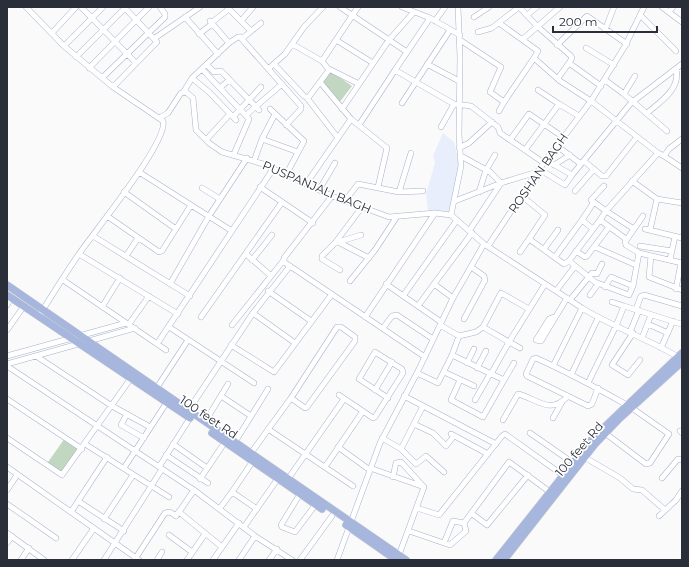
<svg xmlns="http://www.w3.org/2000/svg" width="689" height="567" viewBox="0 0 689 567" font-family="Montserrat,sans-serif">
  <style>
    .built { fill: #e8eefc }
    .green { fill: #c2d7bf }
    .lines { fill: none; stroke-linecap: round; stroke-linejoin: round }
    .minor-casing { stroke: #a7b2cd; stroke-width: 6 }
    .major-casing { stroke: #d4d5d7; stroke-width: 8 }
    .minor { stroke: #fff; stroke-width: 5 }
    .major { stroke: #a7b6dd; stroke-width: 7 }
    .labels { text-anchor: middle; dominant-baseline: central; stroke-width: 3.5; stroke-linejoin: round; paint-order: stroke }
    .street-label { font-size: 12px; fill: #292e38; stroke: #fff }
  </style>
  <rect width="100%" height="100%" fill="#fafafa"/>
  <path class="built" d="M443,133L454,142L459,164L450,211L428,210L426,194L435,163L433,156Z"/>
  <path class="green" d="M330,71L352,86L339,103L323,82Z
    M65,438L82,449L62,475L46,465Z"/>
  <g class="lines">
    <g class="minor-casing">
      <path id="minor" d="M26,7L64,46L113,87L163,121C169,141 93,233 79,254C65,274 52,295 39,316
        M81,7L136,63
        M227,7L251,31
        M340,7L407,52
        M402,7L430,18L460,35
        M519,7L537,26L571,56L572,58L569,63
        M662,7L682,22
        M669,12L673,7
        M527,15L537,7
        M640,15L676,51
        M185,17L218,54
        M474,17L489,7
        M430,18L395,70L454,104L471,106L498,127L500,133L544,163
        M210,21L229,43
        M241,21L253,7
        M435,21L445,7
        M211,23L229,9
        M499,23L538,51L534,58
        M605,30L614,7
        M478,32L492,28L519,7
        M52,33L76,7
        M199,34L212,24
        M240,37L301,106V109L286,125
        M155,38L200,7
        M523,39L560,7
        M336,40L373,63
        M460,40L501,67L490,92L504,102L534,58L560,81L591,101L658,153L664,156L669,149L682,139
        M292,44L322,61
        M557,45L587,16L627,44
        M64,46L103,7
        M586,48L614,65
        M76,57L126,7
        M274,64L304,96L308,98L329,70L322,61L358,7
        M427,64L459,81
        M207,65L214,72L221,71L259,110
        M89,68L149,7
        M202,69L249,119L234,154
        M268,69L285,54L304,27L323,7
        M329,69L359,84
        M102,78L165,17V14L160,7
        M192,78L209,92L236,120
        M558,78L569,63L601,86
        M605,80L624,94L667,131
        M320,82L351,119L387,148L378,187
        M113,87L157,42L124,7
        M220,88L229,80
        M538,90L559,104
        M184,91L192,78L229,43L238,37H244L261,23
        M624,94L635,76
        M307,98L338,138
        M402,103L450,30
        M270,109L304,141L286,175
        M342,109L389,40L413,13
        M499,111L504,102
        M647,113C660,102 681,89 676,69
        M246,115L282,84
        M233,117L261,87
        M159,118L168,113L181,93L186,92L193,98L196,130L209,143L222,152L263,164L332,196L389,217L435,213L451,215L484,244L582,308C613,327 648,339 680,358
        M359,125L395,70
        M441,127L454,104
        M262,139L275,114
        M206,140L230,114
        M510,140L529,114L563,137
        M557,146L581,164
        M459,148L469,143L492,122
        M525,150L559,104L579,116
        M664,156L682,168
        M254,161L262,139L298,152
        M584,161L602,176H606L636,138
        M554,165L570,155
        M539,169L565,185L572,175L546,160
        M139,172L232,231
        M572,175L631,103L682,64
        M632,181L657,199L650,230
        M306,184L351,119
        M604,186L591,200L606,211L658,153
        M260,187L313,223
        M202,188L220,199
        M319,190L335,163
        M575,191L594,169
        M124,192L176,229
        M399,192L423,191
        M479,192L486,170L495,155
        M332,196L284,258V262L425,357
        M522,196L545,215L529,239
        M657,199L682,203
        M345,201L358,184L399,192L411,153
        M455,201L501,183L490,172L461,156
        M451,215L461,166L459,134L460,57L458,7
        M107,216L159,252L162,251L191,205
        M582,220L594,202
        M634,229L643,216
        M645,229L682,238
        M469,231L501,183L537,172
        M93,236L190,296
        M335,243L362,207
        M340,243L369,258
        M488,246L537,172L591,101L625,46L644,7
        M640,246L672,251
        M595,247L636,265
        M544,249L558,230
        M576,251L585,257L587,256L609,227
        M520,252L529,239L564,264L569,261L595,282L629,295L633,286L639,253L626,245L625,242L634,229L606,211L600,220L626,239
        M639,253L682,263
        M79,254L178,314
        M246,254L270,275
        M126,256L138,238
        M651,256L649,277L682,290
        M555,257L582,220L593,229
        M670,259L675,237
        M252,260L272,235
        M569,261L600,220
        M340,270L322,259V256L335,243L361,235
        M63,280L166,350
        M350,281L375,250L396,218
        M170,284L209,216L247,158
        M386,284L441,322
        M605,287L611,277L633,286
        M676,289L681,263
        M268,291L311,321
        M556,291L575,266
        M590,295L598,284
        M403,296L457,220
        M453,298L434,284L472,233
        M570,300L592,273L597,274L602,264
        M7,305L11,298
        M418,306L434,284
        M624,306L681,324
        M102,307L120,278
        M529,309L501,293L483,327L509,342L545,284
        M636,309L641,296L644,295L682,306
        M253,313L295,343
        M201,317L282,202
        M365,317L435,213
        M554,317L549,319L536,340L541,341L567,298
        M464,319L485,280L484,276L471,267
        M129,324L149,296
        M648,324L668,333
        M232,325L283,261
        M440,325L459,336L452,355
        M169,327L254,383
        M383,328L392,316L397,315L433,339
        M7,330L24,306
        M630,332L639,310
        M633,333L612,365L628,375L640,360
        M459,336L476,332L483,327
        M642,338L651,315
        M157,344L273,169
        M231,345L274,372L332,294
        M661,348L673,321
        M7,356L126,323
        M36,356L112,406L150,427
        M467,363L474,349
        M7,364L135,328
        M7,366L194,490L255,536L292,560
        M553,366L582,308
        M477,368L486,351
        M444,372L474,386
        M417,373L438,383L452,355L504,380L514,363
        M491,374L509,342L520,348
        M571,375L598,318
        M460,380L451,400L483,417L504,380
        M588,383L616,326L624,306L612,302
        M598,388L592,404L588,406L527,376L526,374L533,359L536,358C567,372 597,388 627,405
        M156,389L188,340
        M375,390L392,362
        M339,395L373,418L375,417L403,373L402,369L375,352L359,379L388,398
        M221,396L251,416
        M404,396L496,444
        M7,399L82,449
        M475,400L490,374
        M188,411L253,313L290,266
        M127,414L121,425L144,438
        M553,418L562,402
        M503,420L518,394C536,398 550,416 568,396
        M205,422L228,384
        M414,424L433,433L446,446L454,436
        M268,429L353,486
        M680,431L682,433
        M530,433L573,463
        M605,433L646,464L650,463L669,434L632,408
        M451,434L488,454
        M7,438L62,475L131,378
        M382,438L401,449L416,464L426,456L444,472
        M235,442L268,389
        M85,444L169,497
        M173,444L207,468
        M338,447L367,468
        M401,449L423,406
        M251,453L291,398L337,327H341L355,337V341L307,407L305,408L291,398
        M166,455L208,483
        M584,457L620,478L633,489L642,490L665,510
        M7,467L139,560
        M159,467L190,418
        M325,467L363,411
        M124,468L167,402
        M370,468L424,487
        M393,477L396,463L401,462L423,486
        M662,478L678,459L682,460
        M200,479L225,442
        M288,479L344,399
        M7,490L17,475
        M194,490L179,512L222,547
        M232,492L253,461
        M300,494L281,525L282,527L295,532L316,504
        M78,501L124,531
        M7,504L56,538
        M220,508L232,492L257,509
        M417,508L439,515L502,436L505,434L564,476
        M71,512L107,457
        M471,513L487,525L528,475
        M659,516L676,500L682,491
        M104,519L133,475
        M464,523L509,462L550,492
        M244,527L279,477
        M409,531L444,543L453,521L464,523L466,531L450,545L444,543
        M7,533L44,560
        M169,535L192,552
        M7,543L12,536
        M399,555L424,487
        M135,559L165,513L170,512L176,516L179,511
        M21,560L29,548
        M72,560L94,528
        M104,560L162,469
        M157,560L162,552
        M187,560L205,534
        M213,560L239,523
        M239,560L255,536
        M269,560L277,549
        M300,560L332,516
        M337,560L380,443L417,373L453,298L484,244"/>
    </g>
    <g class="major-casing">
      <path id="major" d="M7,285L406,560
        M7,295L190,418
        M212,433L322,509
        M346,525L396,560
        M496,560L593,438L682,353
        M504,560L595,444L619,419L682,362"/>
    </g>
    <use href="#minor" class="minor"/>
    <use href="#major" class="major"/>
  </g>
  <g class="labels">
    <g class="street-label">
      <text transform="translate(538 173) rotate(-55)">ROSHAN BAGH</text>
      <text transform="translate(317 187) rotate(23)">PUSPANJALI BAGH</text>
      <text transform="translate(209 417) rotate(34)">100 feet Rd</text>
      <text transform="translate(579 449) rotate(-50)">100 feet Rd</text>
    </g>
  </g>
  <rect width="689" height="567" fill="none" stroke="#292e38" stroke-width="16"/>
  <path d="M553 26v6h104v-6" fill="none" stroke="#292e38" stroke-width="2"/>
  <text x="559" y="26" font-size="12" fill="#292e38" stroke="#ffffff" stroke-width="3" paint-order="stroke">200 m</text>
</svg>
